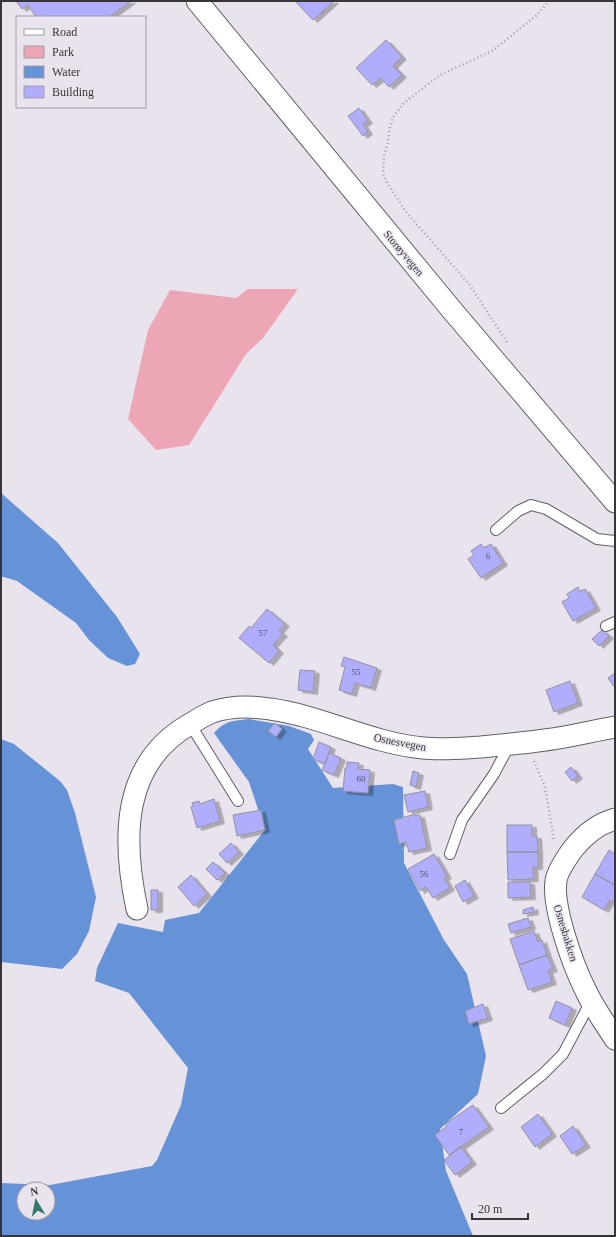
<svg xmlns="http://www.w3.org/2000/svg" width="616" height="1237" viewBox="0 0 616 1237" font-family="Georgia,serif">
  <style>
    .green { fill: #eda6b5 }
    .water { fill: #6692d7; fill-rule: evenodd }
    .building { fill: #b0adfd; stroke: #92929d; filter: url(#shadow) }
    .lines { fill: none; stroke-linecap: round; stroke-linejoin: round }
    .service-casing { stroke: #635e67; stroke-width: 12 }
    .minor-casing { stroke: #635e67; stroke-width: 23 }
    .path { stroke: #a29da5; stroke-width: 2.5; stroke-dasharray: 1 3; stroke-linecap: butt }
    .service { stroke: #fff; stroke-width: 10 }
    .minor { stroke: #fff; stroke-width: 21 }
    .labels { text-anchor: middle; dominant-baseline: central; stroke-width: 3; stroke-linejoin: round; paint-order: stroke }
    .number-label { font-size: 9px; fill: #56536a }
    .street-label { font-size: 11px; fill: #383539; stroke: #e9e3ee }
  </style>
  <defs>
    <filter id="shadow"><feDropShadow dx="4.5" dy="2.5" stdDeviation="0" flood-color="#0004"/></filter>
  </defs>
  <rect width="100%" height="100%" fill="#e9e3ee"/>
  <path class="green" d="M248,289H298L263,338L246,354L189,445L156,450L128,419L148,330L170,290L236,298Z"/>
  <path class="water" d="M1,493L58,543L117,617L140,654L135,664L127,666L108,658L89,640L76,623L17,581L4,577H1Z
    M249,719L289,726L311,734L314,740L308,749L333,788L393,784L403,787L404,863L444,940L467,974L486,1056L478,1094L440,1129L446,1171L473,1236H1V1183L50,1185L152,1166L157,1160L181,1105L188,1068L129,993L95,981L97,968L118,923L163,932L165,920L199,913L265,830L249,782L214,733C226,720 233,721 249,719ZM24,1189H48V1213H24Z
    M1,739L14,744L60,781L67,790L75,813L96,897L89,931L77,954L62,969L1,962Z"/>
  <path class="building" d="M16,1H131L109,17H36L28,5L22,9Z
    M295,1H334L313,20Z
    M386,40L402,57L393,66L402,75L389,87L381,78L372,85L356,68Z
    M359,108L368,121L363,124L368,132L363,136L348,116Z
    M481,544L484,548L491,544L503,563L481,578L468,559L474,555L471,551Z
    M578,587L580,592L585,589L596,608L573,621L562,602L569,598L567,594Z
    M267,609L285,624L279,631L283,634L273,645L279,651L269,663L239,638L249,626L251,628Z
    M602,630L609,636L599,646L592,639Z
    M344,657L377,668L371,688L355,683L352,694L339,690L345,667L341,666Z
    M300,670L315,671L313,692L298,690Z
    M615,673V688L608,678Z
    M570,681L578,703L554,712L546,690Z
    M275,723L282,729L276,737L268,731Z
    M319,742L331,747L325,764L313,759Z
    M329,753L341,758L334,775L322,770Z
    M347,762L359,763L358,769L370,770L368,793L343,791L345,768H347Z
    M571,767L578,776L572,781L565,772Z
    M413,771L419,773L416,787L410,785Z
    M425,791L428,807L408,812L404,795Z
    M214,799L220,821L197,828L191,807L193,806L192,803L199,801L200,804Z
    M261,810L265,830L237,836L233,815Z
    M412,815H420L427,848L409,852L406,842L399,844L394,820Z
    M507,825H532V836H537L538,852H507Z
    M231,843L239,852L227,863L219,854Z
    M609,850L615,854V885L595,874Z
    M507,852H538V867H533L534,879L508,880Z
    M434,854L447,876L444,878L450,888L433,898L426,887L420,891L408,869Z
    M213,862L225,873L217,880L206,869Z
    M595,874L615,885V900L614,902L610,900L604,910L582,897Z
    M191,875L207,894L194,906L178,887Z
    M465,880L474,896L463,902L455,886Z
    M508,882H530L531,897L508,898Z
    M151,890H158V910H151Z
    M533,907L534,912L523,914V910Z
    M528,918L531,927L511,933L508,924Z
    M534,931L538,942L542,940L547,955L519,965L510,939Z
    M547,955L553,969L548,971L552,982L528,990L519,965Z
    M556,1001L572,1008L565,1025L549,1018Z
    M483,1004L488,1018L469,1024L465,1011Z
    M473,1105L489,1127L449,1155L435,1135L447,1126L445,1124Z
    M538,1114L552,1134L535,1147L521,1127Z
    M573,1126L586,1145L572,1154L560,1136Z
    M461,1147L472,1162L455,1175L444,1160Z"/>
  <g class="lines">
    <g class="service-casing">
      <path id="service" d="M496,530L518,511L531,505L546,509L597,539L615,541
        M606,626L615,622
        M190,724L238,801
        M450,854L462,820L494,774L510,744
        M501,1108L543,1074L563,1054L591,1001"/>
    </g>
    <g class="minor-casing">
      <path id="minor" d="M197,1L451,309L615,502
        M615,819C597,824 584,835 573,849C568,856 557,871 556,881C552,907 573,965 585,989C593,1007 605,1023 615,1039
        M137,909C122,839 121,762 192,723C198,719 205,715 212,712C230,706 251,706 270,709C322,716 370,743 423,748C442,750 462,748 481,747C502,745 524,743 545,740C569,737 592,731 615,727"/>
    </g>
    <path class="path" d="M507,342L469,284L406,212L386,181L383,173L384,156L388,142L390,127L393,117L404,103L440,75L492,51L537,15L549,1
      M534,761L545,787L554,841"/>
    <use href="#service" class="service"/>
    <use href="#minor" class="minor"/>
  </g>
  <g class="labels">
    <g class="number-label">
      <text x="488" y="556">6</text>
      <text x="263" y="633">57</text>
      <text x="356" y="672">55</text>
      <text x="361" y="779">60</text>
      <text x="424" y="874">56</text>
      <text x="461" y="1132">7</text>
    </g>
    <g class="street-label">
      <text transform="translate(404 253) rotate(50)">Storøyvegen</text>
      <text transform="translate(400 742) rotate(11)">Osnesvegen</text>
      <text transform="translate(566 933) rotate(73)">Osnesbakken</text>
    </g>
  </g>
  <rect width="616" height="1237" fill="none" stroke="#383539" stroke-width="4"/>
  <rect x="16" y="16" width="130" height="92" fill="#e9e3ee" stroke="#a29da6"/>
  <rect x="24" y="29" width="20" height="6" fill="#ffffff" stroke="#a29da6"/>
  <text x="52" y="36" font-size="12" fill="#383539">Road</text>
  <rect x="24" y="46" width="20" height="12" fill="#eda6b5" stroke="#a29da6"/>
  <text x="52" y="56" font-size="12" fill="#383539">Park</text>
  <rect x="24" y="66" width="20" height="12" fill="#6692d7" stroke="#a29da6"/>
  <text x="52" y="76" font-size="12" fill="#383539">Water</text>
  <rect x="24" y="86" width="20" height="12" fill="#b0adfd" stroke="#a29da6"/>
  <text x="52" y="96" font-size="12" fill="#383539">Building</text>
  <g transform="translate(36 1201) rotate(350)"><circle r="19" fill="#e9e3ee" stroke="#a29da6"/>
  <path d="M0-3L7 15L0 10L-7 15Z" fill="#34786c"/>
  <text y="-6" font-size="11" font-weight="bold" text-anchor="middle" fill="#383539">N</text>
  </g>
  <path d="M472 1213v6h56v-6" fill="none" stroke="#383539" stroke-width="2"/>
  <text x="478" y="1213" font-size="12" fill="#383539" stroke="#e9e3ee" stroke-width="3" paint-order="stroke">20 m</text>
</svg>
